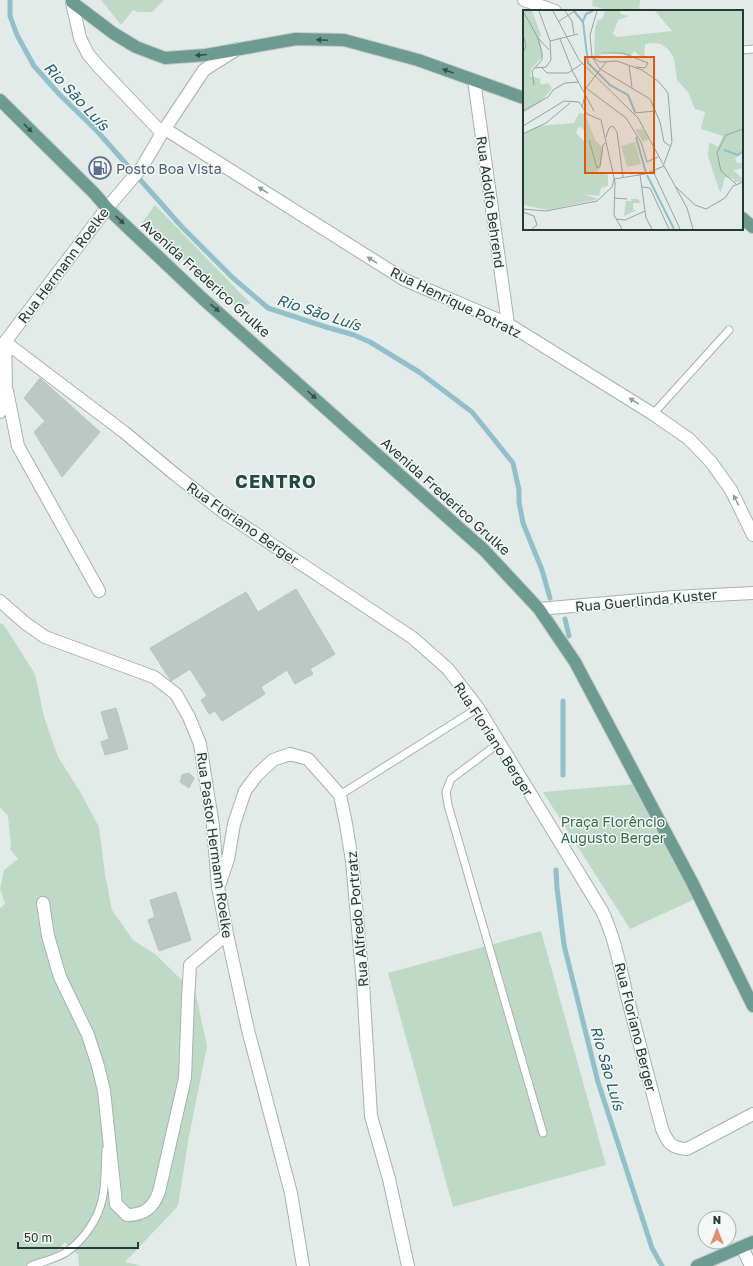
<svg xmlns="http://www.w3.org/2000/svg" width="753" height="1266" viewBox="0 0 753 1266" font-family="'Golos Text',sans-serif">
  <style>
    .green { fill: #bedac7 }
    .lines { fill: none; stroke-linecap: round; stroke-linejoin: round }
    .stream { stroke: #91bfca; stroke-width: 5 }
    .building { fill: #bcc8c4; stroke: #b6c4bf }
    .lane-casing { stroke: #a6b2af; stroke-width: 9 }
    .street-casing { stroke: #a6b2af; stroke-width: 14 }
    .primary-casing { stroke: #c2c8c6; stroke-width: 14 }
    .lane { stroke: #fff; stroke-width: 7 }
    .street { stroke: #fff; stroke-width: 12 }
    .primary { stroke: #6d9b91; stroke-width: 12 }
    .oneway { fill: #37524c }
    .oneway2 { fill: #929c9a }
    .labels { text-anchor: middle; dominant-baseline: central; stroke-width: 3; stroke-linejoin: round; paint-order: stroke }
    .service-label { font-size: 14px; fill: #4e5e75; stroke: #f3f8f6; text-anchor: start }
    .street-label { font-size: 14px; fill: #253a35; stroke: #f3f8f6 }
    .park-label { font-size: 14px; fill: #346c4c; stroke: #f3f8f6 }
    .water-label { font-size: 15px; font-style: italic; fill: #26606f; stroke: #f3f8f6 }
    .district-label { font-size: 18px; font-weight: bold; letter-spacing: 1px; fill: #234a42; stroke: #f3f8f6 }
    .inset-river { fill: none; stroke: #91bfca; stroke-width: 2 }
    .inset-road { fill: none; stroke: #97a4a0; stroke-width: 1 }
    .view { fill: #de570e; fill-opacity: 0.15; stroke: #de570e; stroke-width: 2 }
    .inset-edge { fill: none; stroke: #253a35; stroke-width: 2 }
  </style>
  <rect width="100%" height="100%" fill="#e3ebe8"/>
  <path class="green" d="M101,0H164L152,12H138L133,10L121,25Z
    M593,0H640L639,11H612L592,6Z
    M155,205L251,304L236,306L142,223Z
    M0,623L4,625L35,674L44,717L58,757L81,793L99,827L105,874L112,910L133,940L155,954L196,994L207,1046L189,1136L178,1206L125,1262L142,1266H79L78,1255L65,1242L46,1265L43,1266H0V908L5,904L0,889L4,870L18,859L10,849L11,846L8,816L0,807Z
    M635,784L695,899L630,929L543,792Z
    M541,931L606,1165L453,1207L388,973Z"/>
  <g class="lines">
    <path class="stream" d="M10,0V16L17,35L34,66L59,94L97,131L182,227L233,278L268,308L326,327L354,335L370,342L419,372L472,412L513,463L519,490V502L523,523L542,570L550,598
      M565,619L569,636
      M563,701V775
      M556,870L557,888L564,945L598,1082L652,1248L662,1266"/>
  </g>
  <path class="building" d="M40,378L100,432L62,477L34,432L45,421L24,398Z
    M296,589L335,654L310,669L313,674L295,684L287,670L261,687L265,694L222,721L215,711L209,714L201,700L207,696L190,669L171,681L150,648L246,592L258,612Z
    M116,708L128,749L105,755L101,742L109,739L101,712Z
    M189,773L194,778L189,788L180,782L182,775Z
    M176,892L191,940L159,951L148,920L155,917L150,900Z"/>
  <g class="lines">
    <g class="lane-casing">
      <path id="lane" d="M742,50L753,49
        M653,414L729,330
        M499,743L451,779L446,792L448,805L543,1133
        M340,795L478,708
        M31,1266C43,1261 57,1259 68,1251C84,1239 98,1219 102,1200C106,1184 105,1167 106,1150"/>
    </g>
    <g class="street-casing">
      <path id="street" d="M524,0L555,11
        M72,2L80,38L88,54L99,67L162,133
        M474,80L508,324
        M165,129L405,280L508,324L653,414L689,439L711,462L731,490L753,535
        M5,342L124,432L177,476L226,514L413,638L448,669L478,708L602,911C615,938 620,967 627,996C639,1040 650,1085 662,1129C668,1143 671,1148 687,1149L753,1114
        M7,391L18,446L99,591
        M0,412L6,385L5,342L107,208L142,167L162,133L204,70L237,49
        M0,601L25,623L45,637L154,677L176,694L189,717L200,744L213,826L218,887L227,934L248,1030L291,1193L303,1266
        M539,609L674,597L753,593
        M220,883L228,859L234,824L245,791L257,775L273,760L290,754L308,759L340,795L346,824L352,861L363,984L371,1116L389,1179L408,1266
        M43,903L48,936L60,977L88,1035L98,1066L104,1091L116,1204L127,1215C144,1215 153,1208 159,1192L185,1078L188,999L190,965L227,934
        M742,1247L751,1266"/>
    </g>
    <g class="primary-casing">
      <path id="primary" d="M72,0V2L113,33L136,47L165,58L206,55L296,39L344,40L418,60L524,98
        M0,100L94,193L107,208L202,298L484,550L539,609L575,662L693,884L753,1006
        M742,218L753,227
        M697,1266L753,1242"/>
    </g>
    <use href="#lane" class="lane"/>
    <use href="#street" class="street"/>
    <use href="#primary" class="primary"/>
  </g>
  <defs><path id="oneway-solid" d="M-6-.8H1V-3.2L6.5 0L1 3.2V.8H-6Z"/></defs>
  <g class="oneway">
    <use href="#oneway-solid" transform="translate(322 40) rotate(-178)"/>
    <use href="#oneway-solid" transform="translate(201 55) rotate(175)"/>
    <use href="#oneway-solid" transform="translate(448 71) rotate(-160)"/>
    <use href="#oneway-solid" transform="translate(28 128) rotate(45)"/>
    <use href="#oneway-solid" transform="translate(120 220) rotate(43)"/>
    <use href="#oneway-solid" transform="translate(215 308) rotate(40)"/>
    <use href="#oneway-solid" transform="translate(312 395) rotate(42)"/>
  </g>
  <g class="oneway2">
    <use href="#oneway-solid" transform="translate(263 190) rotate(-148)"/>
    <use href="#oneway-solid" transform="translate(372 260) rotate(-148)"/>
    <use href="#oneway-solid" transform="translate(634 401) rotate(-148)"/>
    <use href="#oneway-solid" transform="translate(736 500) rotate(-116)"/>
  </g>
  <defs>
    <g id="fuel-ring" transform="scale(1.15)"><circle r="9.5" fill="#f3f8f6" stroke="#5c6f8a" stroke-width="1.5"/><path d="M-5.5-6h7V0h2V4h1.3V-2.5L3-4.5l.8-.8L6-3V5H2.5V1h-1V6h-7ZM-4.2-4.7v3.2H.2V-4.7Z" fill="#5c6f8a"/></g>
  </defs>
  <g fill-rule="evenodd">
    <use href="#fuel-ring" x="100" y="168"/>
  </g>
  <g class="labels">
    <g class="service-label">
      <text x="116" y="168">Posto Boa Vista</text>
    </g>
    <g class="street-label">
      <text transform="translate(491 202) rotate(82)">Rua Adolfo Behrend</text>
      <text transform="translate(63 265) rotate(-53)">Rua Hermann Roelke</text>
      <text transform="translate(206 278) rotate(42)">Avenida Frederico Grulke</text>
      <text transform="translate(456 302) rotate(26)">Rua Henrique Potratz</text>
      <text transform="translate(446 496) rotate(42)">Avenida Frederico Grulke</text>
      <text transform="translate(243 523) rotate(35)">Rua Floriano Berger</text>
      <text transform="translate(646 600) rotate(-5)">Rua Guerlinda Kuster</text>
      <text transform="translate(494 739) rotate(57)">Rua Floriano Berger</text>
      <text transform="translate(215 845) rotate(82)">Rua Pastor Hermann Roelke</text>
      <text transform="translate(357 919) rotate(-95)">Rua Alfredo Portratz</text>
      <text transform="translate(636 1027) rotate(76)">Rua Floriano Berger</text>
    </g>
    <g class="park-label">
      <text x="613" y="821">Praça Florêncio<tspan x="613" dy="16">Augusto Berger</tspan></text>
    </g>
    <g class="water-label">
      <text transform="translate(77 96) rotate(47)">Rio São Luís</text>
      <text transform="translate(319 312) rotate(18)">Rio São Luís</text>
      <text transform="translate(608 1068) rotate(74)">Rio São Luís</text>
    </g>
    <g class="district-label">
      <text x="276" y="481">CENTRO</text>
    </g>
  </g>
  <g transform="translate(523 10)">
    <rect width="220" height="220" fill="#e3ebe8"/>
    <path d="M0,1H9L18,25L16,28L20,46L8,59L7,66L17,69L18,75L25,73L29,78L18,92L0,103ZM82,1H97L98,4L106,6L95,10L90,24L94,27L149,21L132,1H220V141L212,149L214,153H220V158L210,160L220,169V172H211V169L202,167L198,182L196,180L185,146L186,134L188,133L195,137L200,126L178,119L182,102L172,99L165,82L154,70L151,48L146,40L138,34L128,33L122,34L121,49L111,41L108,46L81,42L73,49L71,46L72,18L75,10L79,9ZM56,103L62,104L72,130L80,138L78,157L74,162L85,165V176L78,178L76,186L60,184L76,189L25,200L0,195V123L15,116L51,113ZM56,116L63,122L61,131L53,123ZM112,119H120L126,129L120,132ZM112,132L118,154L104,157L98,136ZM108,189H115L118,193H110V200H114L101,206L103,191H109Z" fill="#bedac7" fill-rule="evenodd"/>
    <path class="inset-river" d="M51,1L60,12L65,53L87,75L105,85L112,102M60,11L63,4L70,1M113,127L123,163M201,140L215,145L220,141M124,165L151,219"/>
    <path class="inset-road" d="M0,1L15,28L19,43V50L9,61L11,75M30,1L56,50L115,108L164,198L170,219M42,1L49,11L51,24M74,1L67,25L69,47L77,52L94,51L119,60L135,71L145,83L149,132L141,154M36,11L52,1M0,24L3,36L0,43M16,29L26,40M37,29L50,62L71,101M27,31L55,24M79,43H100L125,53L122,58L113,57M69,47L77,59M106,56L109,77M11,58L23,57L28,50L27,31L16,1M19,58L24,63H45L60,53M77,59L127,89L137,112L141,132L147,136M63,78L103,108L118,132L124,152L135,147M63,78L83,52M59,97L62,85M0,101L25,87L30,80L42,73L56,72M111,103L133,101M0,116L41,91L56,92L64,104L78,110L92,172L91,205L99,219M0,124L23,113L47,93M83,127L86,118L90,116L94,122L100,167M66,130L74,158L77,156L80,135L82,133M130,161L157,219M117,165L123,208L129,219M213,174L198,161L194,143L203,125L220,119M119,177L127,178L146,219M153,177L172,195L183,199L202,188L210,176L220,172M91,188L104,189M0,199L23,201L74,191L89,177L91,169L122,164L141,156M0,202L11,206L14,215L9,219M93,209L102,210L122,201"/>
    <path class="view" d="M62,47H131V163H62Z"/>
    <rect width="220" height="220" class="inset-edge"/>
  </g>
  <g transform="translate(717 1230)"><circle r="19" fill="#f3f8f6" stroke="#a1aca9"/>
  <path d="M0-3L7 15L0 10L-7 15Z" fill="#e28c6a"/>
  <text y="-6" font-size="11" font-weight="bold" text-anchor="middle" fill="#253a35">N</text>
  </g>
  <path d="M18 1242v6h120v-6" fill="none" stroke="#253a35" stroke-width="2"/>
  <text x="24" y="1242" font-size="12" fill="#253a35" stroke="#f3f8f6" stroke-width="3" paint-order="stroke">50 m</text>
</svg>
